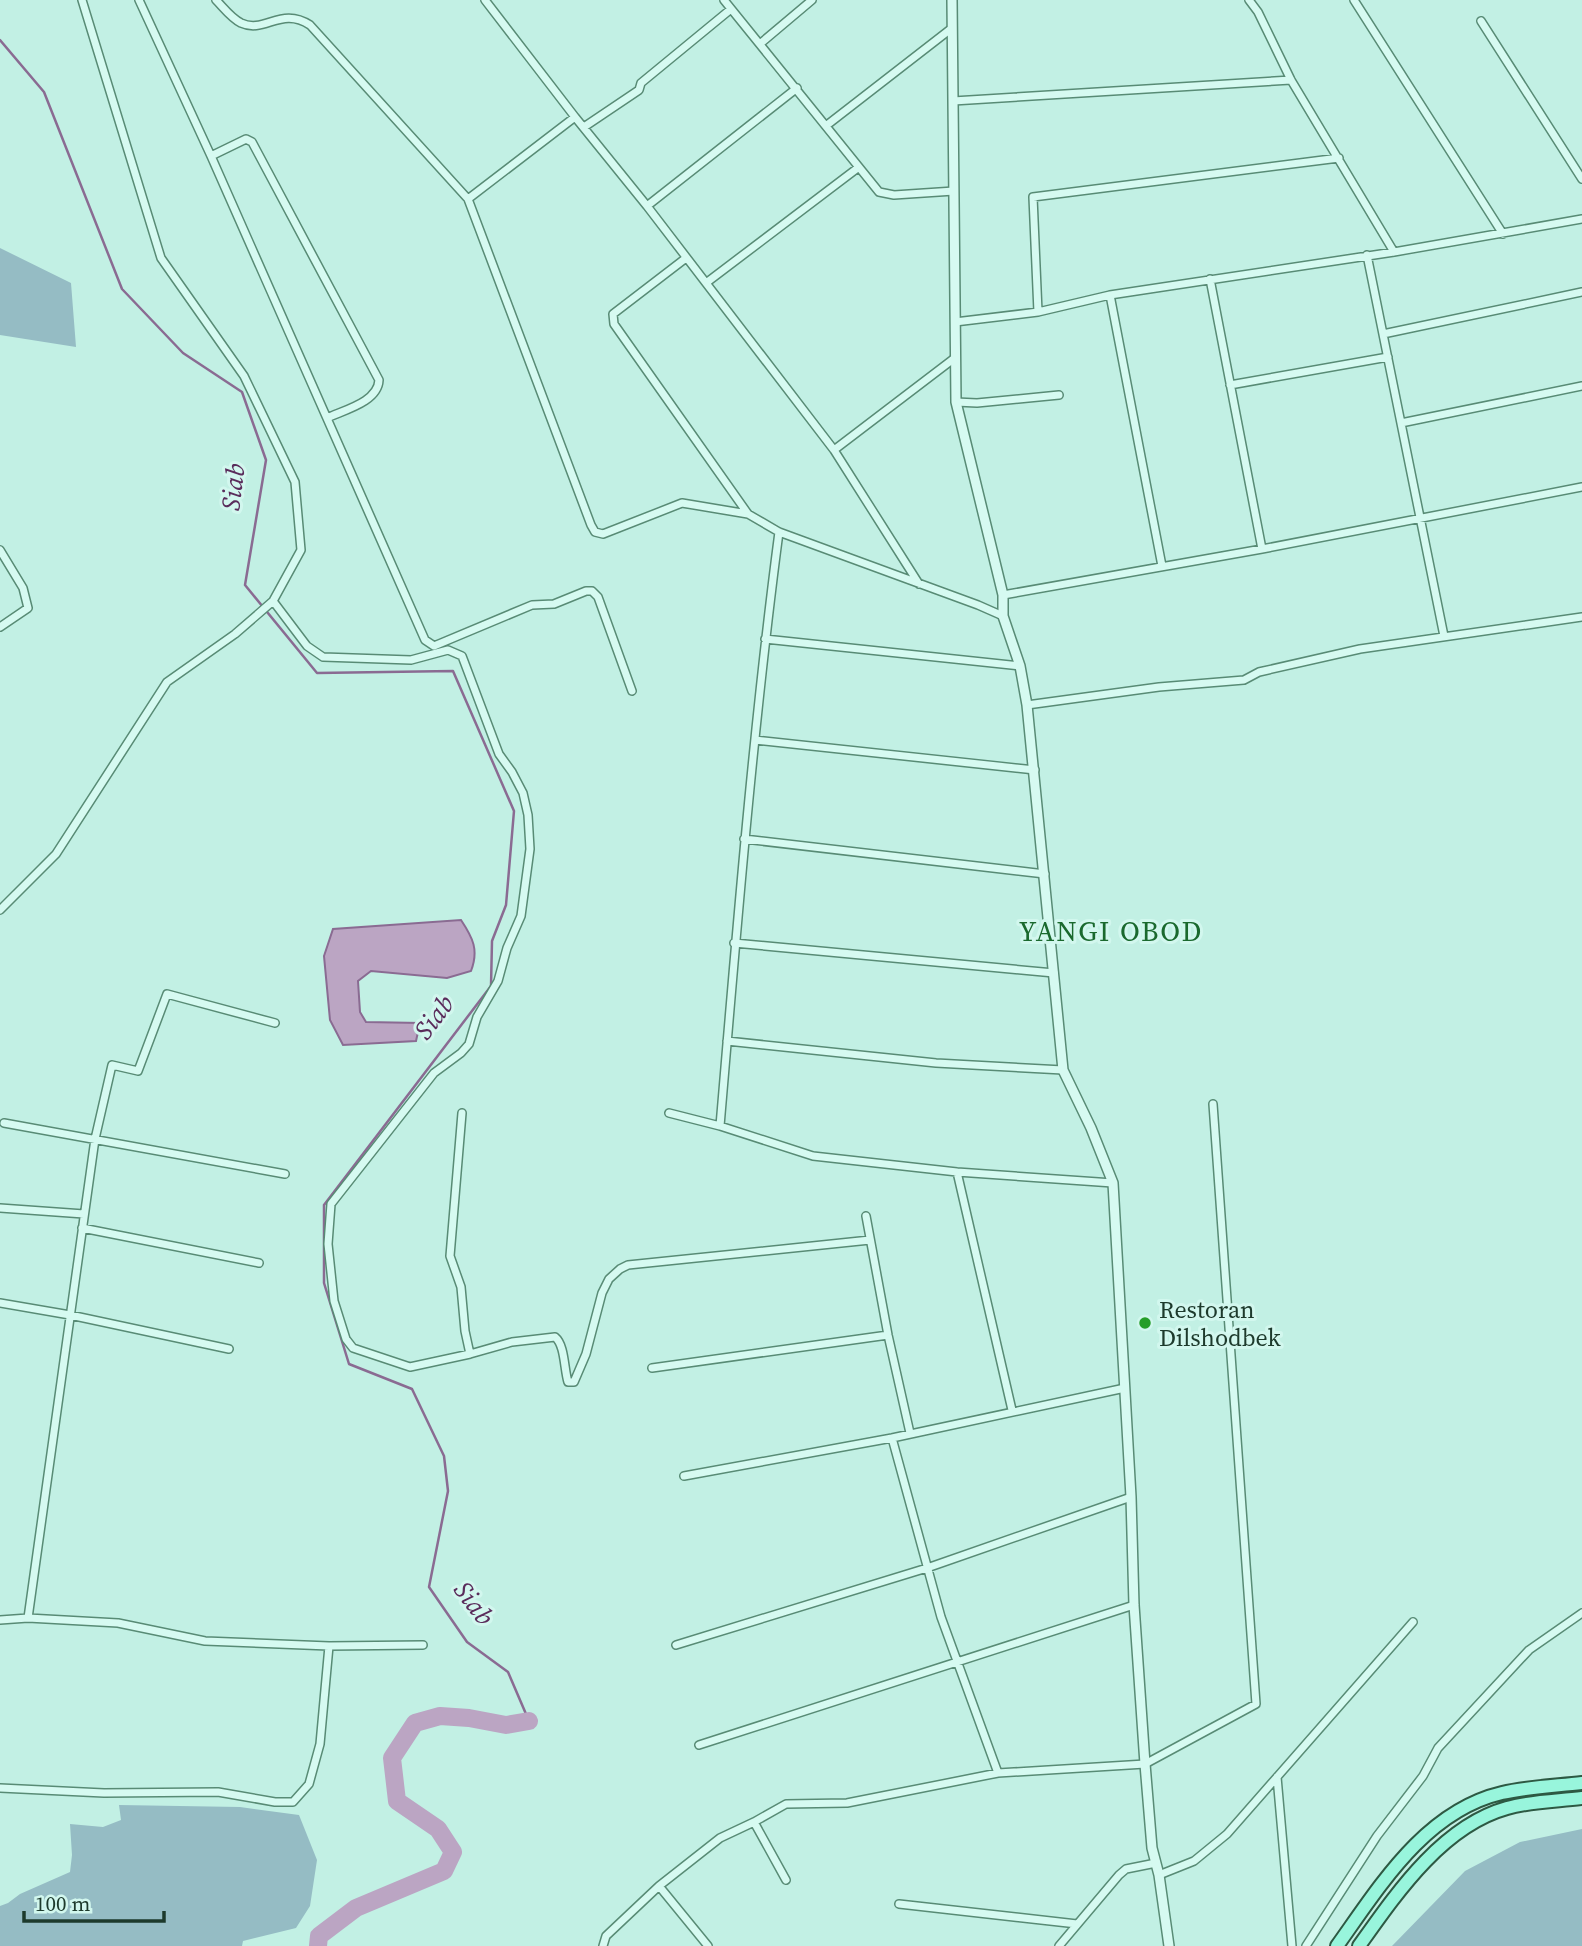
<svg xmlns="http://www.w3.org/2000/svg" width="1582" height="1946" viewBox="0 0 1582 1946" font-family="'Source Serif 4',serif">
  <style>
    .cemetery { fill: #95bcc4 }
    .water { fill: #bba5c3; stroke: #8a6b92; stroke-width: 2 }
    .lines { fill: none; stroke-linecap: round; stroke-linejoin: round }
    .stream { stroke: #8a6b92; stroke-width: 2.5 }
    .river { stroke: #bba5c3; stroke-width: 18 }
    .minor-casing { stroke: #588b75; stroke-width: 10 }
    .tertiary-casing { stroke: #588b75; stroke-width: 12 }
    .primary-casing { stroke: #2d5943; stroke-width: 16 }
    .minor { stroke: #d6faf1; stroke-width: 7 }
    .tertiary { stroke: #d6faf1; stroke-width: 9 }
    .primary { stroke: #98f5dc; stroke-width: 12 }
    .poi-dot { fill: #259e29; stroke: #d2f7ee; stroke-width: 2.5 }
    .labels { text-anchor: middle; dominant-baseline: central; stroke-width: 6; stroke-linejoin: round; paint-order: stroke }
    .poi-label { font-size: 24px; fill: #1d3a2c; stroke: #d2f7ee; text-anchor: start }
    .water-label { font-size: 26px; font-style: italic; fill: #5a2c5b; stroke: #d2f7ee }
    .quarter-label { font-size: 28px; letter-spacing: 2px; fill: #1a692e; stroke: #d2f7ee }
  </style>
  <rect width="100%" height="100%" fill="#c2f0e4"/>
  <path class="cemetery" d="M0,248L71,283L76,347L0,335Z
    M119,1805L240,1807L299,1815L317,1860L310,1906L296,1928L243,1941L242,1946H0V1906L8,1903L20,1894L70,1872L72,1855L70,1824L103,1827L121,1820Z
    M1582,1829V1946H1392L1465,1871L1520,1842Z"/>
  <path class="water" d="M461,920C473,938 479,950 471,971L447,978L371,971L358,981L360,1012L366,1022L420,1023L416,1041L343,1045L330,1020L324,956L333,929Z"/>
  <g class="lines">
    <path class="stream" d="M0,40L44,92L122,289L183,353L242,392L266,460L245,585L317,673L453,671L514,811L506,905L492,941L491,986L324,1205V1283L349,1364L412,1389L444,1456L448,1491L429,1587L467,1642L508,1672L529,1721"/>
    <path class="river" d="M318,1946L319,1936L356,1908L444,1871L453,1852L438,1829L397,1801L392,1758L415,1723L440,1716L469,1718L506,1725L529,1721"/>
    <g class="minor-casing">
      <path id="minor" d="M139,0L211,156L425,640L434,646L532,605L554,604L586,591H592L598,597L632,691
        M216,0C223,7 231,18 241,23C265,34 281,6 310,25L468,199L591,525L595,532L603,534L682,503L748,514
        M485,0L575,117L647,206L834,450L919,584
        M724,0L879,192L894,195L954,191
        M1249,0L1258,12L1291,80L1394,252
        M1354,0L1503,234
        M1481,21L1582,179
        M761,43L812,0
        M953,101L1291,80
        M827,125L952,28
        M584,127L639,90L641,83L731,9
        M211,156L246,139L252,142L379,380C378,402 344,410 327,418
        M468,199L575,117
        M647,206L797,88
        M1367,255L1444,636
        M686,258L613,314L614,324L748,514L779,532L978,605L1003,616
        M1210,279L1262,549
        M706,283L859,167
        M1110,295L1162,566
        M1038,312L1033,197L1339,158
        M955,322L1038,312L1110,295L1394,252L1582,219
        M1383,334L1582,292
        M1230,385L1388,357
        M956,402L977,403L1059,395
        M1401,423L1582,386
        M834,450L956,357
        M0,550L23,588L28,608L0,627
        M1003,595L1262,549L1582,487
        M273,601L307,646L323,657L411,660L448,650L462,656L499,754L512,772L523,793L528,815L530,849L521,916L507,948L498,981L477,1017L469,1044L461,1053L434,1073L331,1204L328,1244L334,1301L346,1339L353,1348L410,1367L470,1354
        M765,639L1020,666
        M1027,705L1159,687L1244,680L1259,672L1360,649L1582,617
        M755,740L1035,770
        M744,839L1045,874
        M0,910L56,854L167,682L235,634L273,601L301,550L295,482L244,376L161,258L82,0
        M734,943L1054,973
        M727,1041L936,1063L1063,1070
        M462,1113L450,1256L461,1287L465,1331L470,1354L512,1342L555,1337C565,1345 564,1369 568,1382H574L586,1354L602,1293L609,1279L620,1269L628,1265L870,1240
        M669,1113L720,1126L813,1156L957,1172L1113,1183
        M4,1123L285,1174
        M720,1126C737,927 753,729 779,532
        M957,1172L1012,1410
        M0,1208L84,1214
        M866,1216L888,1335L910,1433
        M82,1228L259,1263
        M0,1303L70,1315L229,1349
        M652,1368L888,1335
        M892,1438L941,1617L998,1773
        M684,1476L892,1438L1125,1388
        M28,1618L118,1623L205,1641L329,1646L423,1645
        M0,1620L28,1618L95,1139L112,1065L138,1071L167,994L275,1023
        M676,1645L927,1568L1131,1497
        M699,1745L1134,1605
        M1277,1777L1292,1946
        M0,1788L104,1793L218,1792L275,1802H293L309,1784L320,1744L329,1646
        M754,1822L786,1880
        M1159,1875L1194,1861L1227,1834L1413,1622
        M659,1886L708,1946
        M899,1904L1077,1924
        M603,1946L606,1936L659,1886L720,1838L754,1822L786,1804L847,1803L998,1773L1145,1764L1256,1704L1213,1104
        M1059,1946L1119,1875L1126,1869L1156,1863
        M1306,1946L1377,1836L1423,1776L1438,1748L1529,1650L1582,1613"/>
    </g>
    <g class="tertiary-casing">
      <path id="tertiary" d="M952,0L956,402L1003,595V616L1020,666L1027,705L1063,1070L1091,1128L1113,1183L1131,1497L1134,1605L1145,1764L1152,1848L1159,1875L1169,1946"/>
    </g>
    <g class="primary-casing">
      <path id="primary" d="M1337,1946C1380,1886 1425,1811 1502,1793C1528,1787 1556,1786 1582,1783
        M1359,1946C1396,1894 1442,1826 1507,1808C1531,1801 1557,1801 1582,1798"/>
    </g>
    <use href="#minor" class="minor"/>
    <use href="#tertiary" class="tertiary"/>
    <use href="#primary" class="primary"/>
  </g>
  <circle class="poi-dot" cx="1145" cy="1323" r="7"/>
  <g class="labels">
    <g class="poi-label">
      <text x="1159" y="1309">Restoran<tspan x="1159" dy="28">Dilshodbek</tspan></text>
    </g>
    <g class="water-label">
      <text transform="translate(233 487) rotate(-83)">Siab</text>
      <text transform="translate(434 1017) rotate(-53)">Siab</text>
      <text transform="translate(474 1603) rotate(53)">Siab</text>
    </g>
    <g class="quarter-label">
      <text x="1111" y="931">YANGI OBOD</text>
    </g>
  </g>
  <path d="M24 1911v10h140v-10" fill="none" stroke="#1d3a2c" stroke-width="3.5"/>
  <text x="35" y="1911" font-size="21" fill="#1d3a2c" stroke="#d2f7ee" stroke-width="5" paint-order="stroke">100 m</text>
</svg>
